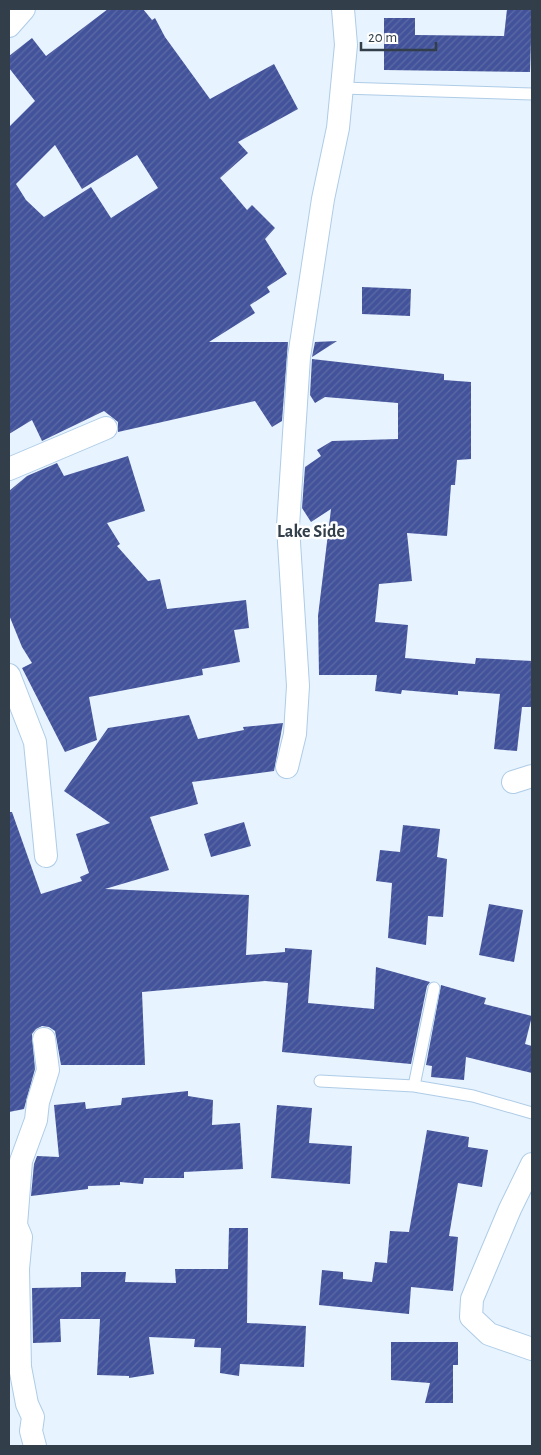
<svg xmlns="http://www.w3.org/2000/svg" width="541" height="1455" viewBox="0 0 541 1455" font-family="'Alegreya Sans',sans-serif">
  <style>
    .building { fill: url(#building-hatch); fill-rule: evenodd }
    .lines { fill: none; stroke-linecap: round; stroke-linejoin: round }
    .service-casing { stroke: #aecce7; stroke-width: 13 }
    .minor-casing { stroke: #aecce7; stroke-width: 24 }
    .service { stroke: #fff; stroke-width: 11 }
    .minor { stroke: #fff; stroke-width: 22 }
    .labels { text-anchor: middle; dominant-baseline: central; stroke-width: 5; stroke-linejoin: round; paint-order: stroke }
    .quarter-label { font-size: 18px; font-weight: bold; fill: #323e49; stroke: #fefefe }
  </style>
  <defs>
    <pattern id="building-hatch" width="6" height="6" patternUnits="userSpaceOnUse" patternTransform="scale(1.25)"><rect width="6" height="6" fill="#43539b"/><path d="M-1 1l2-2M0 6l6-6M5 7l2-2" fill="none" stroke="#5c6aa4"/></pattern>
  </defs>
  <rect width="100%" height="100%" fill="#e7f3fe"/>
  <path class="building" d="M108,9H143L152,20L155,18L165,37L210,99L274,64L298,109L238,142L248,153L220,178L247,210L252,205L275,228L265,239L287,274L267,287L270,292L250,305L255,313L209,342H288L282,421L272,427L255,401L118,432V422L104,411L42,441L32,420L9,434V127L35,101L9,68V56L32,38L46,56ZM55,145L82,189L137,155L158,188L111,218L91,187L44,217L26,200L16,184Z
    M507,9H532L530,72L384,70V18H415V35L504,36Z
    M362,287L411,289L410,316L362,314Z
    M337,341L312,357L315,342Z
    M312,359L444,374V380L471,382V459L457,460L455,485H451L447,536L407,533L412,581L379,584L375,622L408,625L405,658L475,664L476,658L532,661V707H522L517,751L494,749L500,694L458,691V695L402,690L401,694L375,691L377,675H319L318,616L331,509L311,522L302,508L305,467L321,456L317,450L332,441L398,439V403L325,397L315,403L310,395Z
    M128,456L145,511L107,523L120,544L117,546L148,581L160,579L167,609L246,600L249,628L234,630L240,662L202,669L203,675L89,697L97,740L65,752L22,668L32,663L22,647L9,615V491L27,476L57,463L64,476Z
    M189,715L198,739L244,730L243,727L283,723L274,771L192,782L198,804L150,817L169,870L105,889L249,895L246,955L285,952V948L312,950L308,1003L374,1009L376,967L430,982L427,986L411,1064L282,1052L288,983L265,981L142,992L145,1065H61L55,1031L49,1027L42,1026L36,1029L32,1034L35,1069L24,1109L9,1112V812H12L41,894L82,881L80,877L89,873L76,834L110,823L64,791L108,728Z
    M244,822L251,846L211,857L204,834Z
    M403,825L440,829L437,857L447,859L443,917L428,916L426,945L388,938L392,883L376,881L380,850L400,852Z
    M489,904L523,910L514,962L479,955Z
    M441,985L486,998L484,1004L532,1016L525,1044L532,1046V1073L466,1057L464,1080L431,1077L432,1066L426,1065Z
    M188,1091V1096L213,1100L212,1125L240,1123L243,1169L184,1172V1178H144L143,1184L120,1182V1185L88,1186V1189L31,1196L34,1164L37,1156L59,1157L54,1105L85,1102L86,1109L121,1105L122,1098Z
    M277,1105L312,1108L309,1143L352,1146L350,1184L271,1178Z
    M427,1130L469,1137L468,1147L488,1150L482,1187L458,1183L449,1236L458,1237L453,1291L411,1287L409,1314L319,1305L322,1270L343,1272V1279L372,1282L375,1262L387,1263L390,1231L409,1232Z
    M229,1228H248L247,1323L306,1326L304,1367L240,1364L239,1376L220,1373L221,1348L194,1347L195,1339L149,1337L154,1374L129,1378V1376L97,1375L100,1319H60L61,1342L33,1343L32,1288L81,1287V1272H126L125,1282L176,1283L175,1269H228Z
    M391,1342H458V1365H453V1403H425L430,1383L391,1380Z"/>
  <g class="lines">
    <g class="service-casing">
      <path id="service" d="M342,88L532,94
        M320,1081L414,1086L473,1096L532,1113
        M414,1086L434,988"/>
    </g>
    <g class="minor-casing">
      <path id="minor" d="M9,26L24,9
        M9,469L106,428
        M9,675L35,742L46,856
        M287,767L295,734L298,686L288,526L299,357L323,199L338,128L346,45L343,9
        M513,782L532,776
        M532,1164L510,1209L472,1299L471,1317L489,1334L532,1349
        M35,1446L31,1431L33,1417L27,1404L20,1367L18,1269L21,1237L16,1225L21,1161L36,1120L38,1102L48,1070L44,1039"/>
    </g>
    <use href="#service" class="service"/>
    <use href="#minor" class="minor"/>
  </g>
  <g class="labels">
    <g class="quarter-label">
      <text x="311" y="532">Lake Side</text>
    </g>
  </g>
  <rect width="541" height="1455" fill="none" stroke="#323e49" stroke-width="20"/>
  <path d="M361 42v8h75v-8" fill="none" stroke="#323e49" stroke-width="2.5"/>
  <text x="368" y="42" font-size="15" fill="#323e49" stroke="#fefefe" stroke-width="4" paint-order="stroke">20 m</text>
</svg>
